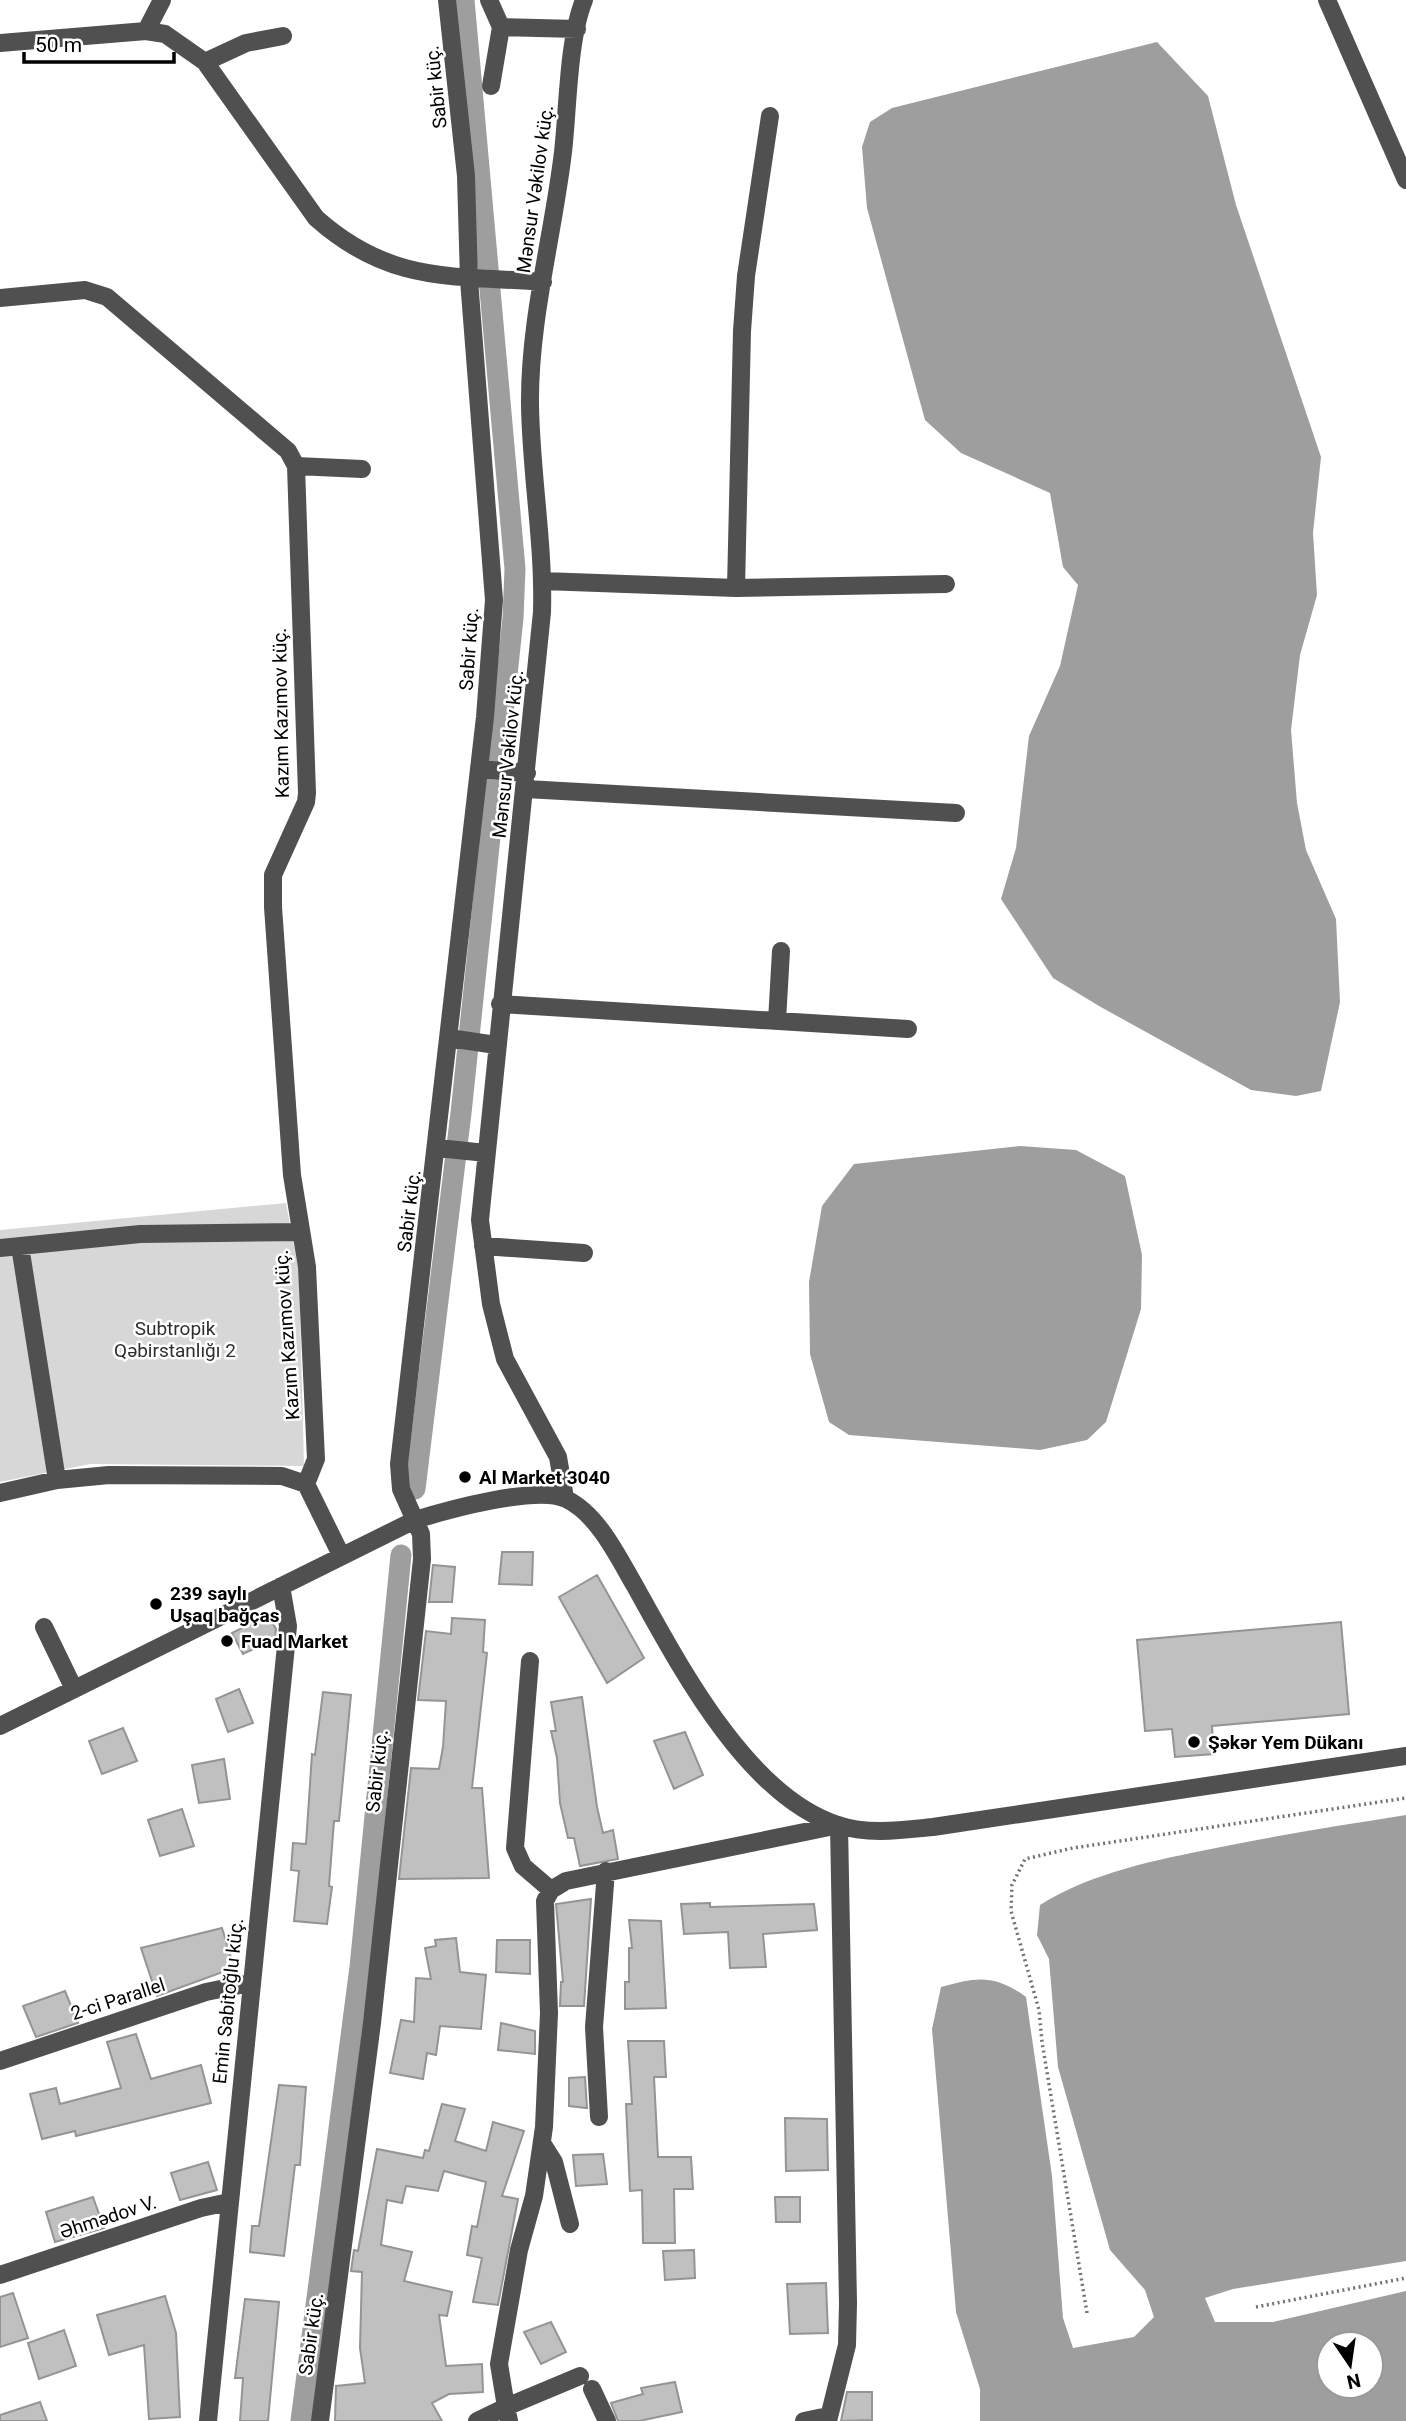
<svg xmlns="http://www.w3.org/2000/svg" width="1406" height="2421" viewBox="0 0 1406 2421" font-family="Roboto,sans-serif">
  <style>
    .green { fill: #d7d7d7 }
    .water { fill: #9e9e9e; fill-rule: evenodd }
    .lines { fill: none; stroke-linecap: round; stroke-linejoin: round }
    .canal { stroke: #9e9e9e; stroke-width: 21 }
    .building { fill: #c0c0c0; stroke: #949494; stroke-width: 2 }
    .path { stroke: #727272; stroke-width: 3.5; stroke-dasharray: 2 3.5; stroke-linecap: butt }
    .minor { stroke: #505050; stroke-width: 18 }
    .poi-dot { fill: #000; stroke: #fff; stroke-width: 2.5 }
    .labels { text-anchor: middle; dominant-baseline: central; stroke-width: 5; stroke-linejoin: round; paint-order: stroke }
    .street-label { font-size: 19px; fill: #000; stroke: #fff }
    .park-label { font-size: 19px; fill: #2e2e2e; stroke: #fff }
    .poi-label { font-size: 19px; font-weight: bold; fill: #000; stroke: #fff; text-anchor: start }
  </style>
  <rect width="100%" height="100%" fill="#fff"/>
  <path class="green" d="M286,1203L299,1272L304,1466L90,1464L0,1482V1230Z"/>
  <path class="water" d="M1157,42L1208,96L1236,205L1321,457L1313,533L1317,595L1300,655L1291,730L1297,803L1306,850L1336,919L1340,1002L1321,1091L1296,1096L1251,1090L1099,1006L1053,978L1001,899L1016,848L1029,736L1060,666L1078,585L1063,567L1050,493L961,453L925,420L867,208L862,147L870,122L892,108Z
    M1020,1146L1076,1150L1125,1176L1142,1255L1141,1309L1106,1422L1087,1440L1040,1450L849,1435L829,1422L810,1354L809,1282L822,1206L854,1164Z
    M1406,1815V2261L1233,2289L1205,2298L1215,2322H1273L1406,2291V2421H980V2389L956,2312L932,2029L941,1987C977,1977 994,1974 1026,1997L1052,2176L1063,2318L1073,2348L1134,2337L1154,2317L1145,2290L1110,2250L1058,2067L1049,1959L1037,1935L1040,1905C1093,1872 1156,1860 1216,1848C1279,1835 1343,1825 1406,1815ZM1329,2344H1371V2386H1329Z"/>
  <g class="lines">
    <path class="canal" d="M415,1489L461,1113L513,618L515,569L464,0
      M301,2421L360,1967L401,1555"/>
  </g>
  <path class="building" d="M502,1552H533L532,1585L499,1584Z
    M433,1565L455,1567L452,1602H429Z
    M597,1575L644,1658L607,1683L559,1597Z
    M268,1615L276,1629L275,1639L243,1654L232,1633Z
    M452,1618L485,1620L483,1652L487,1653L472,1788H482L489,1878L399,1879L411,1768L439,1769L443,1747L446,1701L418,1700L426,1631L451,1634Z
    M1341,1622L1349,1714L1212,1726L1214,1754L1175,1757L1172,1729L1145,1731L1137,1640Z
    M239,1689L253,1723L228,1732L216,1699Z
    M323,1692L351,1695L339,1821H334L329,1886L332,1887L327,1924L294,1921L299,1871L291,1870L293,1843L306,1844L312,1754L315,1755Z
    M582,1697L597,1807L603,1833L613,1830L618,1859L580,1866L574,1838H568L560,1803L557,1758L551,1731H556L551,1702Z
    M123,1728L137,1761L102,1774L89,1741Z
    M685,1732L703,1775L674,1789L654,1741Z
    M224,1759L230,1799L199,1803L192,1765Z
    M182,1809L194,1846L160,1856L148,1820Z
    M591,1899L584,2006H560L561,1982H563L556,1904Z
    M710,1903V1907L814,1904L817,1930L763,1934L766,1967L730,1968L728,1932L684,1934L681,1904Z
    M629,1920L661,1921L666,2008L625,2009V1982H629V1948H632Z
    M222,1928L234,1968L157,1996L141,1948Z
    M456,1938L460,1972L486,1975L481,2029L440,2026L436,2055L427,2053L423,2079L390,2073L401,2020L414,2022L416,1978L431,1979L425,1948L436,1946L435,1940Z
    M497,1940H530V1974L496,1972Z
    M65,1991L78,2023L36,2037L23,2006Z
    M501,2023L535,2031V2054L498,2050Z
    M136,2034L151,2079L201,2065L211,2103L76,2136L75,2131L42,2139L30,2094L56,2088L60,2104L121,2088L107,2042Z
    M628,2041H664L666,2077H654L658,2157H691L693,2189H674L675,2243H643L642,2190L630,2191L626,2104H632Z
    M585,2077L587,2108L569,2106V2078Z
    M279,2085L306,2087L300,2165H295L284,2256L250,2252L252,2226H259Z
    M442,2104L465,2109L455,2141L486,2151L493,2122L524,2131L502,2196L518,2199L498,2305L473,2302L482,2258L467,2255L472,2226L477,2227L486,2182L444,2171L438,2191L406,2186L402,2203L387,2200L381,2245L412,2252L404,2281L452,2292L447,2316L439,2315L446,2366L482,2364L483,2392L449,2394L432,2403L442,2421H335L336,2386L365,2383L360,2348L362,2272L351,2271L354,2250L358,2251L377,2149L423,2158L425,2150L429,2151Z
    M785,2118L827,2119L828,2170L786,2171Z
    M603,2154L607,2184L576,2186L573,2155Z
    M208,2162L217,2190L180,2200L171,2173Z
    M93,2197L104,2228L55,2242L46,2212Z
    M775,2197H800V2222H776Z
    M694,2250L695,2278L665,2280L663,2251Z
    M826,2283L828,2333L790,2334L787,2284Z
    M13,2293L28,2338L0,2347V2297Z
    M165,2296L176,2333L180,2417L149,2419L144,2345L109,2355L97,2315Z
    M245,2299L279,2302L268,2421H240L243,2378H235Z
    M551,2322L566,2352L541,2364L524,2332Z
    M64,2330L76,2366L39,2379L28,2343Z
    M675,2382L682,2412L639,2421H618L611,2403L643,2394L641,2388Z
    M847,2392H872V2420L841,2421Z
    M40,2402L47,2421H0V2415Z"/>
  <g class="lines">
    <path class="path" d="M1256,2307L1406,2278
      M1087,2313L1042,2042L1039,2010L1011,1911L1012,1885L1025,1859L1073,1848L1406,1798"/>
    <path class="minor" d="M489,0L501,27L577,29
      M1327,0L1406,180
      M146,31L162,0
      M0,43L146,31L165,34L205,62L316,218C390,284 452,275 543,282
      M205,62L246,43L283,36
      M491,86L501,27
      M0,298L85,290L107,297L288,451L296,466L307,793L306,802L273,875V907L292,1175L307,1267L316,1459L306,1484L341,1555
      M296,466L362,469
      M543,581L736,588L946,584
      M736,588L742,331L746,276L770,116
      M479,769L527,773
      M526,789L956,813
      M500,1004L908,1029
      M777,1021L781,951
      M449,1038L496,1045
      M438,1148L486,1153
      M20,1246L57,1480
      M483,1246L584,1253
      M0,1248L140,1234L301,1232
      M0,1493L57,1480L109,1475L282,1476L306,1484
      M565,1498L558,1457L505,1359L491,1304L480,1220L542,612C544,543 531,474 530,405C529,321 553,236 563,152C568,109 568,39 584,0
      M44,1627L74,1689
      M530,1661L515,1848L523,1866L551,1890
      M0,1726L415,1520C447,1510 537,1485 566,1499C598,1514 618,1557 635,1586C679,1665 747,1796 838,1825C868,1835 903,1830 933,1827L1406,1756
      M0,2061L206,1992L250,1983
      M599,2117L594,2027L606,1871
      M542,2143L554,2162L570,2224
      M0,2275L201,2208L229,2202
      M592,2389L607,2421
      M208,2421L288,1626L281,1586
      M320,2421L372,2023L422,1559L421,1534L401,1489L399,1464L485,717L494,600L469,280L466,176L447,0
      M477,2421L506,2407L499,2364L519,2250L534,2196L544,2127L549,2013L545,1901L551,1890L566,1881L839,1825L848,2303L847,2345L828,2421
      M509,2421L506,2407L580,2376
      M804,2421L828,2416"/>
  </g>
  <g class="poi-dot">
    <circle cx="465" cy="1477" r="7"/>
    <circle cx="156" cy="1604" r="7"/>
    <circle cx="227" cy="1641" r="7"/>
    <circle cx="1194" cy="1742" r="7"/>
  </g>
  <g class="labels">
    <g class="street-label">
      <text transform="translate(436 87) rotate(-96)">Sabir küç.</text>
      <text transform="translate(535 189) rotate(-82)">Mənsur Vəkilov küç.</text>
      <text transform="translate(469 649) rotate(-86)">Sabir küç.</text>
      <text transform="translate(281 713) rotate(-91)">Kazım Kazımov küç.</text>
      <text transform="translate(508 754) rotate(-84)">Mənsur Vəkilov küç.</text>
      <text transform="translate(409 1211) rotate(-83)">Sabir küç.</text>
      <text transform="translate(287 1335) rotate(-94)">Kazım Kazımov küç.</text>
      <text transform="translate(377 1771) rotate(-84)">Sabir küç.</text>
      <text transform="translate(118 1999) rotate(-18)">2-ci Parallel</text>
      <text transform="translate(228 2001) rotate(-84)">Emin Sabitoğlu küç.</text>
      <text transform="translate(108 2217) rotate(-18)">Əhmədov V.</text>
      <text transform="translate(311 2334) rotate(-82)">Sabir küç.</text>
    </g>
    <g class="park-label">
      <text x="175" y="1328">Subtropik<tspan x="175" dy="22">Qəbirstanlığı 2</tspan></text>
    </g>
    <g class="poi-label">
      <text x="479" y="1477">Al Market 3040</text>
      <text x="170" y="1593">239 saylı<tspan x="170" dy="22">Uşaq bağças</tspan></text>
      <text x="241" y="1641">Fuad Market</text>
      <text x="1208" y="1742">Şəkər Yem Dükanı</text>
    </g>
  </g>
  <g transform="translate(1350 2365) rotate(167)"><circle r="33" fill="#ffffff" stroke="#999999" stroke-width="2"/>
  <path d="M0-5L12 26L0 18L-12 26Z" fill="#000000"/>
  <text y="-10" font-size="19" font-weight="bold" text-anchor="middle" fill="#000000">N</text>
  </g>
  <path d="M24 52v10h150v-10" fill="none" stroke="#000000" stroke-width="3.5"/>
  <text x="35" y="52" font-size="21" fill="#000000" stroke="#ffffff" stroke-width="5" paint-order="stroke">50 m</text>
</svg>
